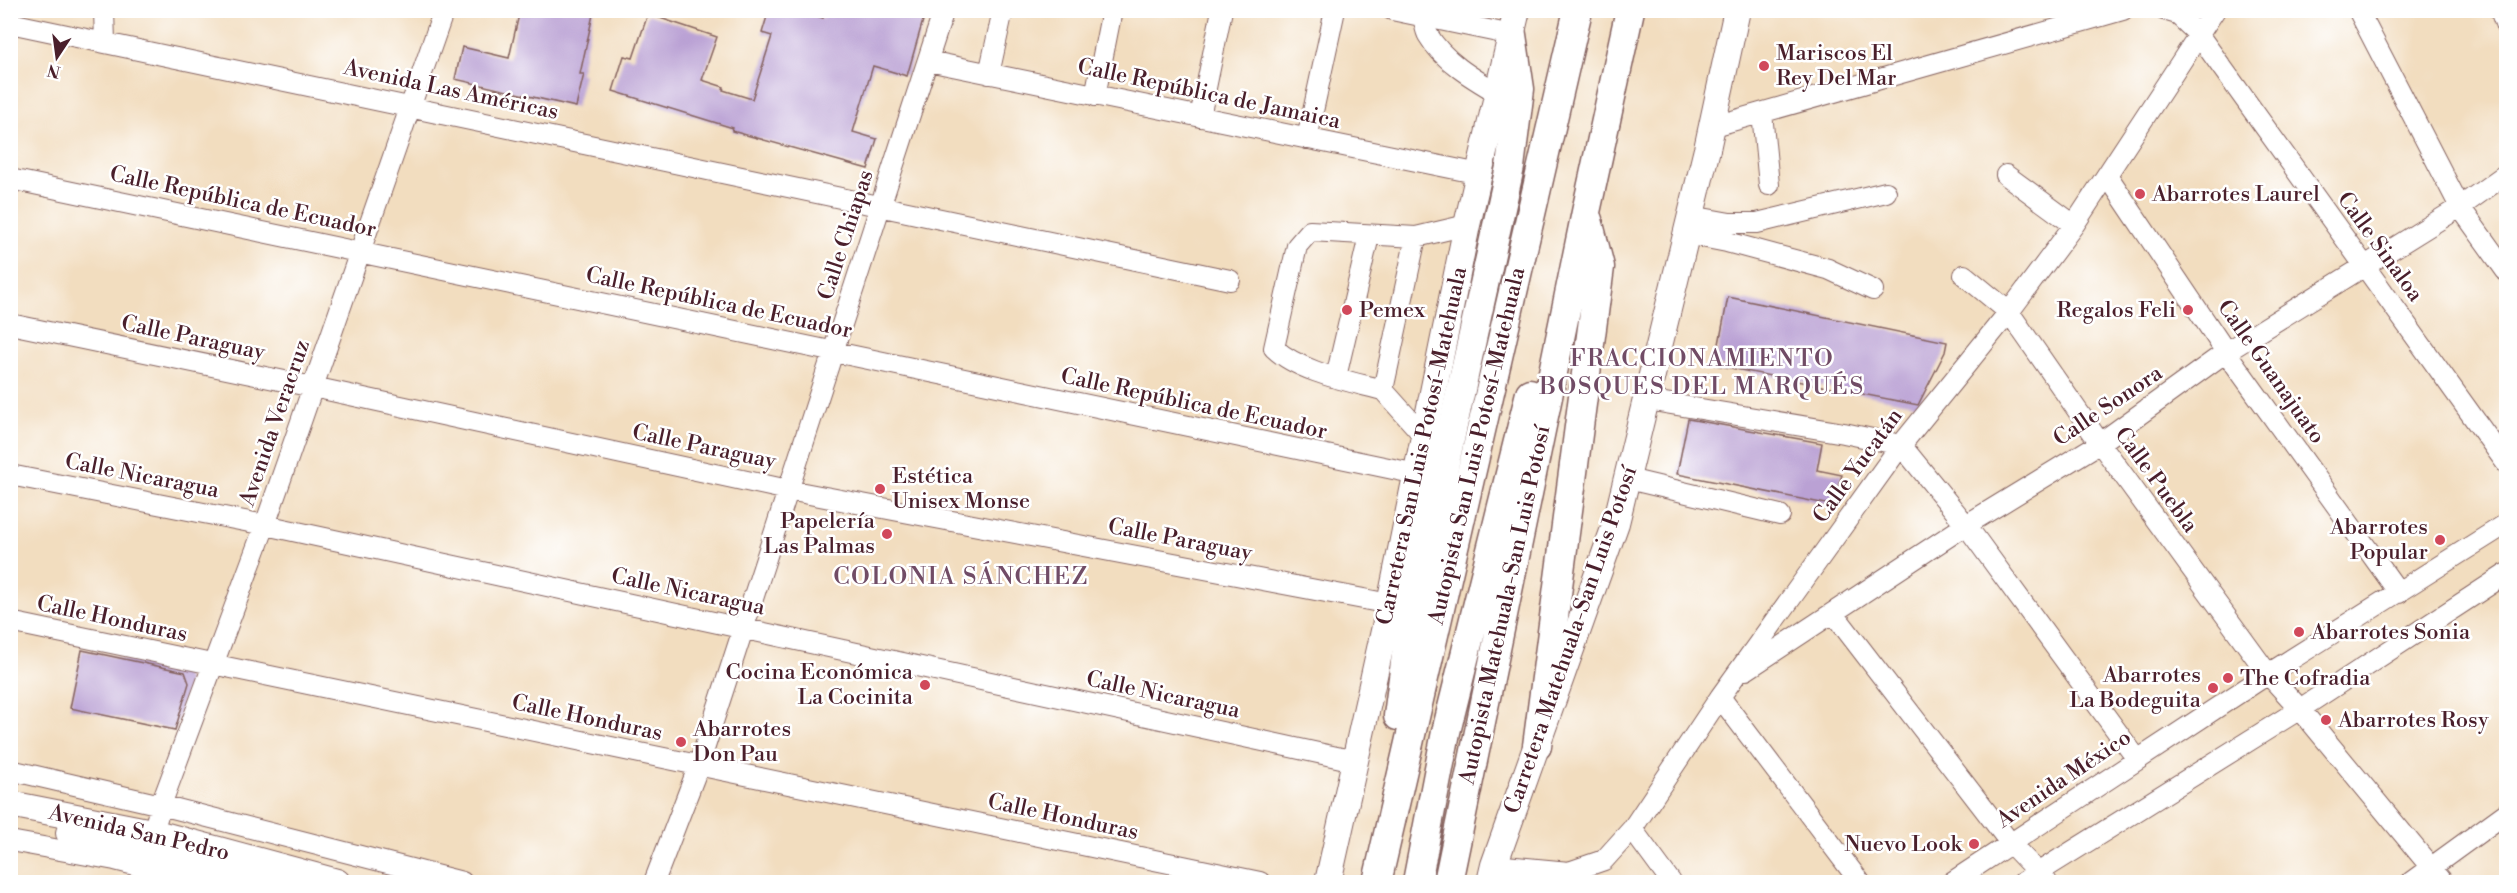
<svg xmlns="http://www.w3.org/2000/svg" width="2517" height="893" viewBox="0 0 2517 893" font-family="'Libre Bodoni',serif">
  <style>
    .building { fill: #baa1d4 }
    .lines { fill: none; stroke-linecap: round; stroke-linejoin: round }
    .minor-casing { stroke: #85625f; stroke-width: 22 }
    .major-casing { stroke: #85625f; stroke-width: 28 }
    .highway-casing { stroke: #85625f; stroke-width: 31 }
    .minor { stroke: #fff; stroke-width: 20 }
    .major { stroke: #fff; stroke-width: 26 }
    .highway { stroke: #fff; stroke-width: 28 }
    .poi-dot { fill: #d1495b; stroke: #fff; stroke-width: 2 }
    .labels { text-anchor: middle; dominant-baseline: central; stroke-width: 5; stroke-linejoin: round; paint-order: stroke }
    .poi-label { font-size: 22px; fill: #4a1f2b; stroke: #fff; text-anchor: start }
    .street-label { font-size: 22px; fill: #4a1f2b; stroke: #fff }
    .neighbourhood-label { font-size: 24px; letter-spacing: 1.5px; fill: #714c66; stroke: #fff }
  </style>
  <rect width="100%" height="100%" fill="#fff"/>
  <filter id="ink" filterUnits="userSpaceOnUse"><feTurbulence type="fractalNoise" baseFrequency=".0167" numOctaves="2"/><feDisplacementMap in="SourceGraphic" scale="12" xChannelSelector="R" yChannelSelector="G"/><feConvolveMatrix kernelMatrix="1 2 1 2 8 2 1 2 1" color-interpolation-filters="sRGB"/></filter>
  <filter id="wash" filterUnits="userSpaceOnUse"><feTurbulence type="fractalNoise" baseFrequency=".008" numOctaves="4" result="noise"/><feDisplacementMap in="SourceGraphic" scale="24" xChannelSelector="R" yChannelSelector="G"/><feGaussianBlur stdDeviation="1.35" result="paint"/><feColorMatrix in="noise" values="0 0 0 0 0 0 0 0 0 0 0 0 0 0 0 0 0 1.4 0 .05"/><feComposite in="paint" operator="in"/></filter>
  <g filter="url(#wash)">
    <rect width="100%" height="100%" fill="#f2ddbf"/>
    <g id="blocks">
      <path class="building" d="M520,10H594L580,74H584L576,107L455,79L462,47L509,58Z
        M769,10H797L823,18L826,10H926L907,76L873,66L853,132L877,139L868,169L732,131L733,128L613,91L624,56L633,58L648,14L717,37L702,80L724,87L723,90L752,99L772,36L762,33Z
        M1728,297L1947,342L1945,352L1918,405L1715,365Z
        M1688,419L1822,443L1817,470L1842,475L1838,487L1848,491L1836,506L1677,474Z
        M82,650L185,672L189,683L175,730L70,708Z"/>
    </g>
  </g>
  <g filter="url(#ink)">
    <use href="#blocks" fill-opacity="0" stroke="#85625f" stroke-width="1.5"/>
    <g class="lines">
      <g class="minor-casing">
        <path id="minor" d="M104,10L105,42
          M1392,10L1512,35
          M2164,10L2177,14L2198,34L2506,463
          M2358,10L2460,207L2506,271
          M2500,10L2506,26
          M1423,17C1425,23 1425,30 1428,35C1443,61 1474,79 1498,93
          M10,23L1230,280
          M928,61L1480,174
          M989,74L1003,10
          M1095,96L1112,10
          M1762,113L1769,185
          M1200,117L1222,10
          M1711,127L2123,10
          M1307,139L1335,10
          M2006,175L2074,225
          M2107,175L2226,352L2399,593
          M10,179C480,274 948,377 1417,474
          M1691,216L1730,223H1757L1886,192
          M1686,234L1727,242L1828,269L1873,290
          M1964,275L2009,312L2100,443L2268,674L2300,709L2443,882
          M10,324L313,387L788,490L1390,604
          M1336,377L1369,236
          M1383,390C1349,381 1299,372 1274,348L1297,246L1310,231L1416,237
          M1647,400L1844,433L1901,445L1966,525L2137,759
          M1425,437L1383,390L1416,237L1467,225
          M10,475L265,525L1355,761
          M1628,479L1780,515
          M1834,614L2011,844L2047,882
          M10,622L1260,882
          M1746,670L1966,525L2100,443L2226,352L2460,207L2506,174
          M1720,697L1860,882
          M10,770L161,805L462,882
          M1632,829L1671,882
          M10,841L115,860L202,882
          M149,845L161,805L265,525L444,10
          M1494,865L1569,872L1604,860L1632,829L1720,697L1901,445L2009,312L2074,225L2215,10
          M654,882L699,765L944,10
          M1952,882L2268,674L2506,524
          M2023,882L2300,709L2506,574
          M2411,882L2506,813"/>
      </g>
      <g class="major-casing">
        <path id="major" d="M10,804L152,832L337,882
          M69,833L147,850L261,882
          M1328,882L1390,604L1467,225L1517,10
          M1490,882L1494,865L1616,523L1707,149L1737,10"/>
      </g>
      <g class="highway-casing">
        <path id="highway" d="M1398,716L1409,632L1417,589L1510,167L1520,89L1512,35
          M1537,746L1600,267L1588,220
          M1377,882L1578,10
          M1417,882L1446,732L1530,393
          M1448,882L1586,212L1630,10"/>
      </g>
      <use href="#minor" class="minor"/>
      <use href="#major" class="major"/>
      <use href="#highway" class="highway"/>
    </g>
  </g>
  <g class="poi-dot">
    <circle cx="1764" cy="66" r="6"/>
    <circle cx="2140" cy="194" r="6"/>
    <circle cx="1347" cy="310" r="6"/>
    <circle cx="2188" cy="310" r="6"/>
    <circle cx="880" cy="489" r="6"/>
    <circle cx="887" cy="534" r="6"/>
    <circle cx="2440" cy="540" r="6"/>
    <circle cx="2299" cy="632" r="6"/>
    <circle cx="2228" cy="678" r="6"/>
    <circle cx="925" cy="685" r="6"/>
    <circle cx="2213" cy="688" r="6"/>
    <circle cx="2326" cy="720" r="6"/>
    <circle cx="681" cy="742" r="6"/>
    <circle cx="1974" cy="844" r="6"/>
  </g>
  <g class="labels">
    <g class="poi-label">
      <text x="1776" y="53">Mariscos El<tspan x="1776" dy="25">Rey Del Mar</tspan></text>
      <text x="2152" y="194">Abarrotes Laurel</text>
      <text x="1359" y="310">Pemex</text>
      <text x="2176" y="310" text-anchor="end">Regalos Feli</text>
      <text x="892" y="476">Estética<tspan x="892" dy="25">Unisex Monse</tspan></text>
      <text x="875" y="521" text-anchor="end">Papelería<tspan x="875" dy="25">Las Palmas</tspan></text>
      <text x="2428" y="527" text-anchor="end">Abarrotes<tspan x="2428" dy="25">Popular</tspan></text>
      <text x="2311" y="632">Abarrotes Sonia</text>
      <text x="913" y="672" text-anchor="end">Cocina Económica<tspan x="913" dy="25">La Cocinita</tspan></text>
      <text x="2201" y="675" text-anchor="end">Abarrotes<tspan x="2201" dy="25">La Bodeguita</tspan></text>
      <text x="2240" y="678">The Cofradia</text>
      <text x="2338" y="720">Abarrotes Rosy</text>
      <text x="693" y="729">Abarrotes<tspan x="693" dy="25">Don Pau</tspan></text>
      <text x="1962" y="844" text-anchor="end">Nuevo Look</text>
    </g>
    <g class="street-label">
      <text transform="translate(451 90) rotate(12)">Avenida Las Américas</text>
      <text transform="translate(1209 94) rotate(12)">Calle República de Jamaica</text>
      <text transform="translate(243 202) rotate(12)">Calle República de Ecuador</text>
      <text transform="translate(846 235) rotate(-72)">Calle Chiapas</text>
      <text transform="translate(2380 247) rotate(54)">Calle Sinaloa</text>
      <text transform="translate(719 303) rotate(12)">Calle República de Ecuador</text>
      <text transform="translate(193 338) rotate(12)">Calle Paraguay</text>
      <text transform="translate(2271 372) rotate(55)">Calle Guanajuato</text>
      <text transform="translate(1194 404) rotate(12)">Calle República de Ecuador</text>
      <text transform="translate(2108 406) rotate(-34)">Calle Sonora</text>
      <text transform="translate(275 423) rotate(-71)">Avenida Veracruz</text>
      <text transform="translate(1422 446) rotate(-78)">Carretera San Luis Potosí-Matehuala</text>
      <text transform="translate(1477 446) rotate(-77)">Autopista San Luis Potosí-Matehuala</text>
      <text transform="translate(704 447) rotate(12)">Calle Paraguay</text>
      <text transform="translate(1858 466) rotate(-54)">Calle Yucatán</text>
      <text transform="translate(142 476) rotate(11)">Calle Nicaragua</text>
      <text transform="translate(2156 480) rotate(54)">Calle Puebla</text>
      <text transform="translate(1180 540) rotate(11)">Calle Paraguay</text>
      <text transform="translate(688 592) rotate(12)">Calle Nicaragua</text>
      <text transform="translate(1505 605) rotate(-78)">Autopista Matehuala-San Luis Potosí</text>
      <text transform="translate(112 619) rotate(12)">Calle Honduras</text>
      <text transform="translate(1571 640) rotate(-71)">Carretera Matehuala-San Luis Potosí</text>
      <text transform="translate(1163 695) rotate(12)">Calle Nicaragua</text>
      <text transform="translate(587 718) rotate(12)">Calle Honduras</text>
      <text transform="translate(2064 779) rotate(-34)">Avenida México</text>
      <text transform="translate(1063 817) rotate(12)">Calle Honduras</text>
      <text transform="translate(139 833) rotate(13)">Avenida San Pedro</text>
    </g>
    <g class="neighbourhood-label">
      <text x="1702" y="359">FRACCIONAMIENTO<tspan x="1702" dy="28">BOSQUES DEL MARQUÉS</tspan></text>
      <text x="961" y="577">COLONIA SÁNCHEZ</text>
    </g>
  </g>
  <rect width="2517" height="893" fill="none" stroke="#fff" stroke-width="36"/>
  <g transform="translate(57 57) rotate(193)" stroke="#ffffff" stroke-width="4.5" paint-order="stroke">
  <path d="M0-4.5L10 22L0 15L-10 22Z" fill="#4a1f2b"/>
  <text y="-9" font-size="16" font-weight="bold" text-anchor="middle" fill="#4a1f2b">N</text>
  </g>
</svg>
